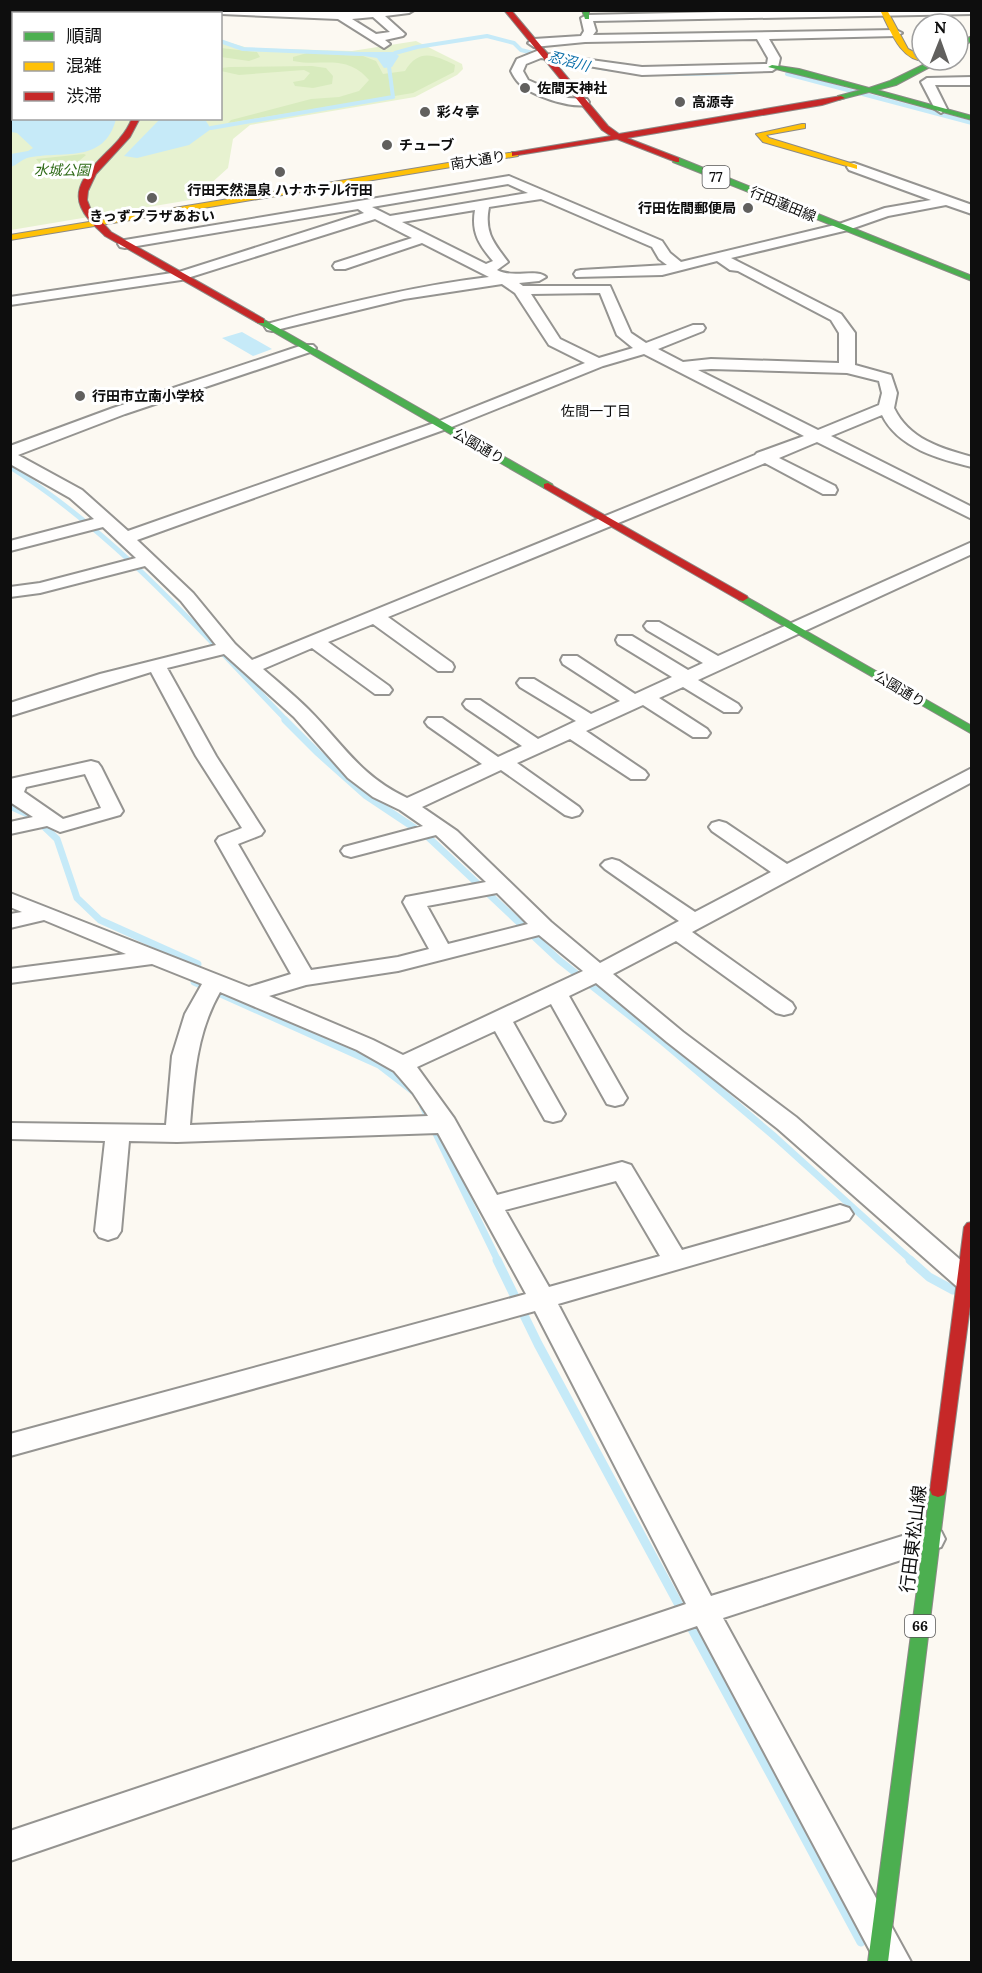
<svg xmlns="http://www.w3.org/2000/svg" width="982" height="1973" viewBox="0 0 982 1973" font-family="Lora,'Noto Sans JP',serif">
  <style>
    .green { fill: #e7f2d0 }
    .forest { fill: #d8ebbe }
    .water { fill: #c6eaf8 }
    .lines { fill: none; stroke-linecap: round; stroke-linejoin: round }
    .stream-far3 { stroke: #c6eaf8; stroke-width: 4 }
    .stream-far2 { stroke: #c6eaf8; stroke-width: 5 }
    .stream-far1 { stroke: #c6eaf8; stroke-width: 7 }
    .stream { stroke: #c6eaf8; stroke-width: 9 }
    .street-casing { stroke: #959491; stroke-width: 4 }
    .fast-casing { stroke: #8c8a87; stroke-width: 2 }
    .slow-casing { stroke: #8c8a87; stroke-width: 2 }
    .jam-casing { stroke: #8c8a87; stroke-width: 2 }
    .street { fill: #fffefd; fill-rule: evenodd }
    .fast { fill: #4caf50; fill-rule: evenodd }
    .slow { fill: #ffc107; fill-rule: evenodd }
    .jam { fill: #c62828; fill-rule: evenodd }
    .poi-dot { fill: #61605e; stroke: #fff; stroke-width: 2 }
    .labels { text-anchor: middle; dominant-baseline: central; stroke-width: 6; stroke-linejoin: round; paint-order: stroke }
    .far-water-label { font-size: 14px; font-style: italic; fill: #0d70aa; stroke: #fff }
    .far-poi-label { font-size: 14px; font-weight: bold; fill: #0e0e0e; stroke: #fff; text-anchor: start }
    .far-street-label { font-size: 14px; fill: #0e0e0e; stroke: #fff }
    .far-park-label { font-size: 14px; font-style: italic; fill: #306b19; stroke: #fff }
    .shield { fill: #fff; stroke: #565656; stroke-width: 1.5 }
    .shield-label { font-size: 14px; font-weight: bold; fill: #0e0e0e }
    .far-neighbourhood-label { font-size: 14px; fill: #0e0e0e; stroke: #fff }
    .near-street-label { font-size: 18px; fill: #0e0e0e; stroke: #fff }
  </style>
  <rect width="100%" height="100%" fill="#fcf9f2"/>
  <path class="green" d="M10,35L14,36V118H220L221,40L248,48L352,51L416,41L462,64L463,69L457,75L415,97L250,125L233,139L228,168L198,195L202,198L11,230Z"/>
  <path class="forest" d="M221,48L257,52L260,57L249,61L221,57Z
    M307,53L363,56L376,61L383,74L405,71C419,48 434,55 455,65L454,72L413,93L228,123L231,120L311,99L339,97L359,91L369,80C346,53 322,67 293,61V57Z
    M312,66L326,68L333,76L332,84L313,88L295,86L293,82L304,80L310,73L304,70L239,75L221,71V68L230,67Z
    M84,154L86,155L73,166L66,177L49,174L36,159Z"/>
  <path class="water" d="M354,52H393L399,56L392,67L384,68L377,58L351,54Z
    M11,66H13L14,118L116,119C104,165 62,150 27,158C21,160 17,165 11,167V154L28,151L33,148L17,133L11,132Z
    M180,119L206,121L211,129L189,145L137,158L124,156L159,120Z
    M242,332L272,349L253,356L222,338Z"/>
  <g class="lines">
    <path class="stream-far3" d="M220,41L243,49L361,54
      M560,60C625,76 688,76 755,71
      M787,74L972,123
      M211,128L393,97L388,59L395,53L417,47L487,36L514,43L521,50L541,55"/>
    <path class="stream-far2" d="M10,467C116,534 200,631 287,721"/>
    <path class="stream-far1" d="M285,720L318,753L365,795L428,837L559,960L663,1042L775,1137L912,1261
      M10,806L34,817L57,839L77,898L100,920L198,964L194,982L379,1065L414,1092
      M423,1107L498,1261"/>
    <path class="stream" d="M497,1260L538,1344L861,1942
      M910,1260L929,1277L953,1290"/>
    <g class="street-casing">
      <path id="street" d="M98,10H110V14H98Z
        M193,10L337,12V10H414L409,13L385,16L405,34L403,36L385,40L390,44L384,48L338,19L198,13ZM373,17L390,32L376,34L352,19Z
        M812,10H972V14L593,21L596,31L593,35L896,30L902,33L896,36L769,39L780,58L778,67L772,71L642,75L541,58L526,64L523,71L528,80L568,98L587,99L589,102L587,105C570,108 531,96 519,83C516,80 513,75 511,71L517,59L542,49L547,54L642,67L767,64L768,58L757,39L585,42L534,47L528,43L534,39L581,36L584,31L581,18L587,15Z
        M972,77V85H935L947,109L941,113L935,109L921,82L927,78Z
        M854,163L972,205V214L946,205L888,216L848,230L731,258L841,314L855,333V365L891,375L897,393L894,408C909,439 940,448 972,457V467C939,459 898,448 882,415L831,436L972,507V519L817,442L779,458L835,486L837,490L835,494H823L765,463L388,617L452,663L454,667L452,671H438L373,624L328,642L389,686L392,690L389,694H375L312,648L263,669C278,682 294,695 308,709C343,744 360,776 407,798L482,764L428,726L425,722L428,718H442L498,757L522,746L466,708L463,704L466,700H480L538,739L576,721L520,687L517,683L520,679H534L591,714L620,701L563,664L561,660L563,656H577L635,694L672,677L618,644L616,640L618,636H632L688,670L703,663L647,630L644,626L647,622H659L718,656L972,542V554L698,680L738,704L741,708L738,712H724L683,687L659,698L707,729L710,733L707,737H693L643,705L586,731L645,771L648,775L645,779H631L570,739L517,763L579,807L582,811L579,815L572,817L565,815L501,770L422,807L457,831L551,922L600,963L679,921L605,869L601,865L605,861L612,859L619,861L695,912L771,872L712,831L709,827L712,823L719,821L726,823L787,864L972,768V782L692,932L792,1003L795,1008L792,1013L784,1015L776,1013L676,941L613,974L683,1032L796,1117L972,1270V1293L962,1291L778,1129L667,1042L596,983L569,996L627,1098L623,1104L615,1106L607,1104L551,1004L513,1022L565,1114L561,1120L553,1122L545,1120L495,1031L417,1067L454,1118L497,1195L622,1162L631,1165L682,1250L840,1205L849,1208L853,1214L849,1220L558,1304L711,1596L931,1527L941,1531L945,1539L941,1547L723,1618L911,1962H876L697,1626L10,1861V1831L686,1604L535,1311L10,1456V1434L526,1294L438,1133L177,1142L129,1141L121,1231L117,1237L108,1240L99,1237L95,1231L105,1141L10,1139V1123L166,1125L172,1056L185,1014L202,984L152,964L10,983V969L126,954L44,920L10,928V914L22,912L10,907V893L249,987L291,974L216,841L219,837L242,828L196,756L151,672L10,716V703L100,674L216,645L181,601L145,566L40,593L10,597V587L40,583L136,558L103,527L10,551V541L94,519L70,498L10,464V446L113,408L303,345H313L316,348L313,351L125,414L18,455L82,490L128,531L437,422L585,363L549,345L515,293L502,284L404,299L272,331L267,330L265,327L267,324C340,304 414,286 489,277L422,243L345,269H335L333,266L335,263L412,238L375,219L181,280L10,305V297L179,272L364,213L358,209L125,248L120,247L118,244L120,241L125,240L509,176L662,241L670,253L681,262L839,224L885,208L931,200L849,170L847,167L849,164ZM508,184L528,193L390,216L372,207ZM541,199L652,247L659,259L667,265L581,270L576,271L574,274L576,277L662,275L717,261L730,270L738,271L831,320L839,333V363L711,359L683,362L658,349L703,331L705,328L703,325H693L646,343L631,333L610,286H523L519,283L539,281L546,277C537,268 514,279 497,270L508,262C494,243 484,233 489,207ZM475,210C471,232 479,245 493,261L486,264L402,222ZM600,293L617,335L633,348L599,358L560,339L531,294ZM644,354L804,436L757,453L755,455L252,660L235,644L193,593L137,540L449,428L603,366ZM711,369L847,373L879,381L882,393L879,405L818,430L698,370ZM224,654L294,717L348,778L373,797L400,810L423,826L344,847L341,851L344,855L351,857L436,835L486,882L406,897L403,902L429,949L398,957L311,970L238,844L261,835L264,831L216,756L167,668ZM497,893L528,924L448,944L427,906ZM539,935L583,971L403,1055L373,1040L269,996L306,985L398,971ZM220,992L357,1050L394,1071L413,1093L428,1116L190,1125C194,1078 196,1034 220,992ZM616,1181L660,1256L549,1287L505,1210Z
        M91,761L98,763L101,767L123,811L120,815L60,832L47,826L10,834V822L33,817L10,802V779ZM85,774L101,808L63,819L24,792L26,787Z"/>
    </g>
    <g class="fast-casing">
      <path id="fast" d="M582,10H589V19H585Z
        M10,26L14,27V32L10,31Z
        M972,36V41L958,48V43Z
        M933,60H943L896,85L877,90L972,116V120L869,92L838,100V96L861,90L768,67L772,65L799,69L869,88L890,81Z
        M673,158H679L972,276V281L673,162Z
        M261,318L552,484L553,486L552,488H544L258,323V319Z
        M743,595L972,726V734L739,600V596Z
        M938,1483L944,1485L946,1490L888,1962H868L930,1490L932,1485Z"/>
    </g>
    <g class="slow-casing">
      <path id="slow" d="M880,10H887L908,49L922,56V60L925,61C900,61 890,29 880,10Z
        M802,124H805V128L766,135L769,138L857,165V169L763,142L756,134Z
        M515,152H518V156L10,240V235Z"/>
    </g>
    <g class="jam-casing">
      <path id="jam" d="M504,10H511L608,126L619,134L841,96L845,98L822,105L627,138L679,158V162H676L617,139L512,156V152H515L611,136L602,130Z
        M132,118H140L130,137L96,174L88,191L87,200L91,210L111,232L264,319V323H258L105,236C96,227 86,219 81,207C69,180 106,156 120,138C125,132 129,126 132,118Z
        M548,483L747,596L748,598L743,601L739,600L544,488V484Z
        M972,1222V1291L946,1490L944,1495L938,1497L932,1495L930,1490L964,1227L967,1223Z"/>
    </g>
    <use href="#street" class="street"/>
    <use href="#fast" class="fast"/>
    <use href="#slow" class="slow"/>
    <use href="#jam" class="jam"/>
  </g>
  <g class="poi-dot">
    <circle cx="525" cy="88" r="6"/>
    <circle cx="680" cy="102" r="6"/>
    <circle cx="425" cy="112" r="6"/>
    <circle cx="387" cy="145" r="6"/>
    <circle cx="280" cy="172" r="6"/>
    <circle cx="152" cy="198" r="6"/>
    <circle cx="748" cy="208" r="6"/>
    <circle cx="80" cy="396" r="6"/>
  </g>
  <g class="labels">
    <g class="far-water-label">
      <text transform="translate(569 61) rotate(15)">忍沼川</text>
    </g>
    <g class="far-poi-label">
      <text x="537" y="88">佐間天神社</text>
      <text x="692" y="102">高源寺</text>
      <text x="437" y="112">彩々亭</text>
      <text x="399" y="145">チューブ</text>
      <text x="280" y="190" text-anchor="middle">行田天然温泉 ハナホテル行田</text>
      <text x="736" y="208" text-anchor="end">行田佐間郵便局</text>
      <text x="152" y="216" text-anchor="middle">きっずプラザあおい</text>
      <text x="92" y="396">行田市立南小学校</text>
    </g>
    <g class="far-street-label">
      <text transform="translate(478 160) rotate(-9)">南大通り</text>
      <text transform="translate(783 204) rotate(22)">行田蓮田線</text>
      <text transform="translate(479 446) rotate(30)">公園通り</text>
      <text transform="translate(900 689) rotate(31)">公園通り</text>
    </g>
    <g class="far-park-label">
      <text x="62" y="170">水城公園</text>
    </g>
    <g class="shield">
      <rect x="702.5" y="166" width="27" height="22" rx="4.5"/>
      <rect x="905" y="1615" width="30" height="22" rx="4.5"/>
    </g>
    <g class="shield-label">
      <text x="716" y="177">77</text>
      <text x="920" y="1626">66</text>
    </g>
    <g class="far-neighbourhood-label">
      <text x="596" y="411">佐間一丁目</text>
    </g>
    <g class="near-street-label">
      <text transform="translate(913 1539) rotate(-83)">行田東松山線</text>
    </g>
  </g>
  <rect width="982" height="1973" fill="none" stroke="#0e0e0e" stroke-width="24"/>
  <rect x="12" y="12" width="210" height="108" fill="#ffffff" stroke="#9f9f9f" stroke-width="1.5"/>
  <rect x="24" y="32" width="30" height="9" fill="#4caf50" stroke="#9f9f9f" stroke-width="1.5"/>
  <text x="66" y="42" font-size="18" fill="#0e0e0e">順調</text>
  <rect x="24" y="62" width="30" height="9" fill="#ffc107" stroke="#9f9f9f" stroke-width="1.5"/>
  <text x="66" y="72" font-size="18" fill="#0e0e0e">混雑</text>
  <rect x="24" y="92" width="30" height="9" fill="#c62828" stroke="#9f9f9f" stroke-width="1.5"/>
  <text x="66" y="102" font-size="18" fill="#0e0e0e">渋滞</text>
  <g transform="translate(940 42) rotate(1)"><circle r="28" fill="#ffffff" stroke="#9f9f9f" stroke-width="1.5"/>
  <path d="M0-4.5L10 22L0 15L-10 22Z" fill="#61605e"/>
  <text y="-9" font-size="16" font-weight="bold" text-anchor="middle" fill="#0e0e0e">N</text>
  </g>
</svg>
